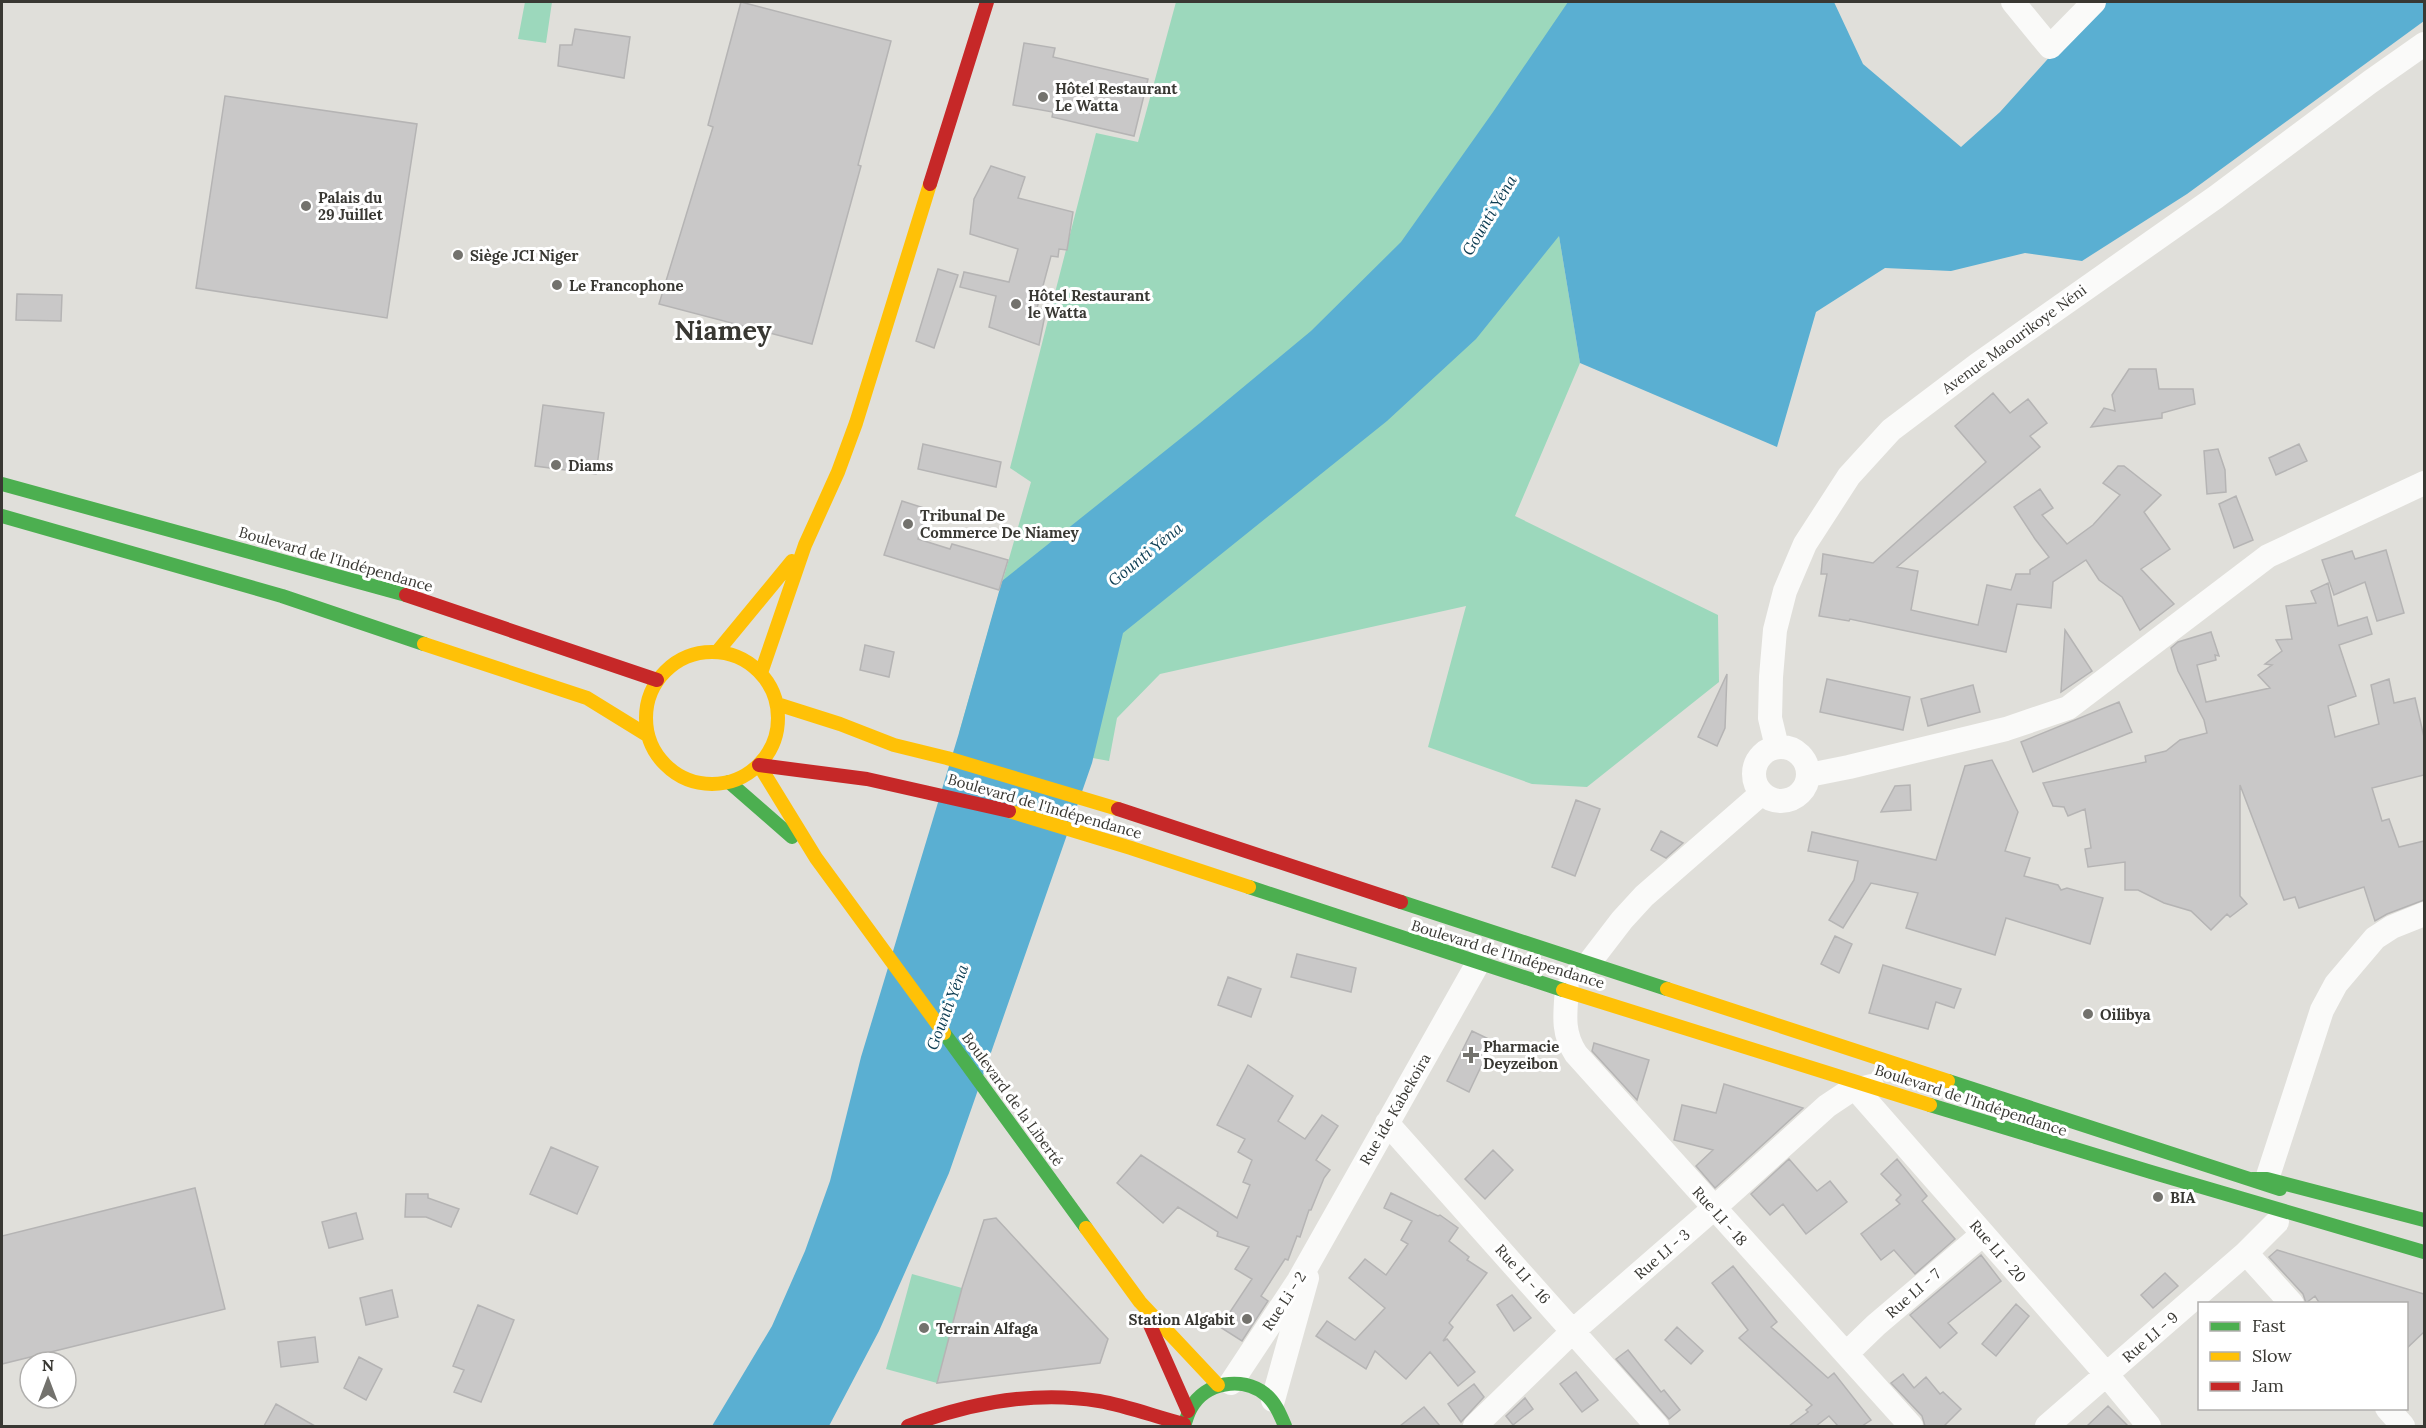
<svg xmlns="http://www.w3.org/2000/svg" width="2426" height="1428" viewBox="0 0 2426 1428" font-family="Lora,serif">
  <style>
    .green { fill: #9cd8bc }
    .water { fill: #5aafd2 }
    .building { fill: #c9c8c8; stroke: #b5b4b4; stroke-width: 1.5 }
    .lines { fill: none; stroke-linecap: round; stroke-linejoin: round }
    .street { stroke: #fafaf9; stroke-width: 24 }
    .fast { stroke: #4caf50; stroke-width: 14 }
    .slow { stroke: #ffc107; stroke-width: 14 }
    .jam { stroke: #c62828; stroke-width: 14 }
    .poi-dot { fill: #73726d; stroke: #fff; stroke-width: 2 }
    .labels { text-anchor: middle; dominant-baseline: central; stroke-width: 6; stroke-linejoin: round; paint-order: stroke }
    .poi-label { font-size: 15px; font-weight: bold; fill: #393833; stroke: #fff; text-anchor: start }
    .street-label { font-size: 15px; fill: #393833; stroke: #fff }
    .water-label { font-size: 16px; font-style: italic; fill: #0c3c52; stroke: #fff }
    .town-label { font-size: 27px; font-weight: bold; fill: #393833; stroke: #fff }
  </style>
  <rect width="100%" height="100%" fill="#e0dfda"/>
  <path class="green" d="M525,2H552L546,43L518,39Z
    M1176,2H1700L1559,236L1580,363L1515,516L1718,615L1719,682L1587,787L1532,784L1428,747L1466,606L1160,674L1117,718L1109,761L959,733L1031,482L1010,468L1096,133L1138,142Z
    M912,1274L962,1288L937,1383L886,1369Z"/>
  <path class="water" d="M1568,2H1834L1863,64L1961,147L2000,112L2099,2H2424V21L2187,194L2082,261L2025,253L1951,271L1885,268L1816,312L1777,447L1580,363L1559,236L1476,339L1387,421L1123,633L1092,763L949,1173L879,1331L829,1426H712L772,1326L805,1251L830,1181L861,1057L959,733L1002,581L1200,423L1311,331L1401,242L1493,112Z"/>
  <path class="building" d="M741,2L891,41L858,165L861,166L812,344L659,304L713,127L708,125Z
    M575,29L630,37L624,78L558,66L560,45H572Z
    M1024,43L1055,48L1053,57L1148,79L1134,136L1052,117L1053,112L1013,105Z
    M225,96L417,124L387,318L196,288Z
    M991,166L1025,177L1018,198L1073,212L1067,250L1059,249L1058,257L1051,256L1037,308L1046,310L1039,345L989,327L996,296L960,287L964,272L1009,282L1018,249L970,234L974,199Z
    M938,269L958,275L934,348L916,341Z
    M17,294L62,295L61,321L16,320Z
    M2129,369H2156L2159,389H2193L2195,404L2162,413V418L2091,427L2104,408L2115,411L2112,395Z
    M1993,393L2010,413L2028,399L2047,423L2030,436L2040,447L1897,567L1918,571L1911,610L1978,625L1987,585L2011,590L2016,574H2030V570L2049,557L2035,539L2014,507L2040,489L2053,508L2042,515L2067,544L2093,525L2120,495L2103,483L2118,466H2124L2161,495L2144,512L2170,549L2141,569L2174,604L2140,630L2122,597L2099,580L2086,560L2053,582L2051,608L2017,604L2006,652L1850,619L1849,621L1819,616L1827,574H1821L1823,554L1873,563L1986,462L1955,426Z
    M543,405L604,413L596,474L535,466Z
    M923,444L1001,462L996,487L918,469Z
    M2299,444L2307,461L2276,475L2269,458Z
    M2218,449L2225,470L2226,492L2207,494L2204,451Z
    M2236,496L2253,540L2234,548L2219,504Z
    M902,501L927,509L918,539L950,549L952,544L1008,560L999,590L884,555Z
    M2386,550L2404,613L2377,621L2365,582L2334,595L2322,560L2352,551L2355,559Z
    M2328,583L2338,626L2367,617L2372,634L2339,645L2356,696L2328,706L2335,737L2379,724L2371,685L2389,679L2394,703L2415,698L2424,737V775L2372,788L2382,821L2389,819L2399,847L2424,841V900L2387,914L2375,921L2364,887L2299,908L2295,897L2284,900L2240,785V896L2247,904L2230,917L2227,914L2211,930L2191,911L2164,903L2138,890H2125V862L2088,867L2085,849L2091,848L2085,809L2068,816L2064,807L2053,806L2043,783L2146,762L2145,756L2166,751L2180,740L2207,733L2204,720L2178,671L2171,648L2178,642L2211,632L2219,656L2215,655L2216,660L2197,665L2206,702L2270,688L2258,675L2272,665L2265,664L2282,651L2276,640L2292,639L2286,606L2316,603L2311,591Z
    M2065,630L2092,671L2061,692Z
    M865,645L894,652L889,677L860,670Z
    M1727,674L1725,728L1717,746L1698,737Z
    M1827,679L1910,697L1903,730L1820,712Z
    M1973,685L1980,712L1928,726L1921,699Z
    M2119,702L2132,732L2033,772L2021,742Z
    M1992,760L2018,812L2005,851L2030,858L2024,876L2058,885L2061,890L2067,888L2103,898L2090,944L2006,918L1995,955L1906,928L1918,893L1871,883L1843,928L1829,920L1854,880L1858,861L1808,851L1812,832L1936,860L1965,766Z
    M1910,785L1911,810L1881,812L1895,786Z
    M1576,800L1600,809L1575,876L1552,867Z
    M1661,831L1683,843L1666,858L1651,850Z
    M1835,936L1852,944L1839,973L1821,964Z
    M1297,954L1356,968L1351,992L1291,977Z
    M1883,965L1961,989L1954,1008L1936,1002L1928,1029L1869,1013Z
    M1228,977L1261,989L1251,1017L1218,1005Z
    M1472,1031L1493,1041L1469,1092L1447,1081Z
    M1594,1043L1649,1060L1637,1100L1592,1051Z
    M1248,1065L1293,1096L1278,1121L1305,1139L1322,1115L1338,1126L1316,1160L1330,1170L1324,1178L1311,1210H1309L1300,1237L1297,1236L1288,1260L1285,1259L1261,1296L1268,1301L1242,1341L1220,1327L1252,1279L1235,1269L1249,1247L1217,1236L1218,1232L1178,1207L1163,1223L1117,1183L1141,1155L1237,1218L1250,1185L1243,1182L1252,1160L1238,1152L1245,1139L1217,1125Z
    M1724,1084L1803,1108L1715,1188L1696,1166L1713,1150L1674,1140L1682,1105L1716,1113Z
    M551,1147L598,1167L577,1214L530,1194Z
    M1493,1150L1513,1170L1485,1199L1465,1179Z
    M1789,1159L1817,1191L1830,1181L1847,1202L1806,1234L1783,1204L1770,1215L1751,1194Z
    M1897,1159L1927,1196L1922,1201L1955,1239L1915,1274L1894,1250L1881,1260L1861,1234L1900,1204L1896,1200L1901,1195L1881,1174Z
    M195,1188L225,1309L2,1364V1236Z
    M1391,1193L1438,1216L1440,1215L1458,1228L1449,1241L1469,1257L1467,1260L1487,1273L1449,1323L1453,1327L1443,1341L1447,1339L1475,1372L1458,1386L1430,1352L1406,1379L1375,1351L1366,1369L1316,1336L1327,1321L1355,1340L1385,1308L1349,1278L1365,1259L1386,1275L1408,1244L1401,1240L1412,1221L1384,1208Z
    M406,1194H428V1198L459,1209L451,1227L426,1217H405Z
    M356,1213L363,1239L329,1248L322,1222Z
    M996,1218L1108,1339L1100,1363L937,1383L962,1288L984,1220Z
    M2277,1250L2424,1294V1332L2406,1349V1304H2320L2315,1296L2306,1303L2303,1294L2269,1257Z
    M1981,1255L2001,1281L1948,1323L1957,1333L1940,1348L1910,1315Z
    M1733,1266L1777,1322L1771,1327L1828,1378L1834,1373L1871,1420L1862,1426H1838L1829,1416L1816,1426H1789L1808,1412L1806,1410L1812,1405L1739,1338L1748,1330L1712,1283Z
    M2165,1273L2178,1286L2153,1308L2141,1295Z
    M392,1290L398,1317L366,1325L360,1298Z
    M1512,1295L1531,1318L1514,1331L1497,1305Z
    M2016,1304L2029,1316L1996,1356L1982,1344Z
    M478,1305L514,1320L481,1402L454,1392L464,1370L453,1366Z
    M1677,1327L1703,1351L1691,1364L1665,1340Z
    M315,1337L318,1362L281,1367L278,1342Z
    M1628,1350L1661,1392L1664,1390L1680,1410L1669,1419L1616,1359Z
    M359,1357L382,1369L366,1400L344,1388Z
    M1576,1372L1598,1400L1582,1412L1560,1384Z
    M1903,1374L1914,1388L1926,1377L1940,1394L1943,1392L1961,1409L1944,1426H1925L1922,1416L1891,1383Z
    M1474,1384L1484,1397L1461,1422L1448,1404Z
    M1525,1398L1533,1409L1513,1425L1506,1416Z
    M276,1404L315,1426H264Z
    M2108,1406L2128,1426H2087Z
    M1424,1407L1440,1426H1400Z"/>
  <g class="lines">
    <path class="street" d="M2013,2L2050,47L2094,2
      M1754 774a27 27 0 1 1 54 0a27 27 0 1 1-54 0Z
      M1777,747L1770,718L1771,677L1775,630L1785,591L1805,544L1849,476L1891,430L1977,365L2216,197L2370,82L2424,44
      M1809,775L1849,767L2006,729L2068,708L2268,556L2424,483
      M1589,963L1622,920L1644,896L1762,793
      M1567,989C1565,1014 1562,1033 1576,1054L1911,1426
      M1856,1089L2107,1375L2149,1426
      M1387,1123L1657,1426
      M2267,1179L2322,1010L2336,984L2375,938L2392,927L2424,914
      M2246,1253L2292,1304
      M1846,1354L1876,1325L1983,1234
      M1231,1383L1299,1280L1478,963
      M1273,1400L1307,1278
      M2387,1408L2403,1426
      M1475,1426L1573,1331L1713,1209L1827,1106L1848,1092L1872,1086
      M2047,1426L2246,1253L2277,1222"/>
    <path class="fast" d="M2,484L406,595
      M2,516L282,596L424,644
      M729,782L792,837
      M1249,887L1563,990
      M1401,902L1667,989
      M944,1033L1086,1228
      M1948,1081L2280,1189
      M1930,1105L2151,1172L2424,1252
      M2252,1179H2267L2424,1220
      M1184,1426C1186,1420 1188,1413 1191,1408C1205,1382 1242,1376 1265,1394C1275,1402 1280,1414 1285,1426"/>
    <path class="slow" d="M424,644L587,698L647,735
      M646 718a66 66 0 1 1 132 0a66 66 0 1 1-132 0Z
      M717,652L792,561
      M761,673L805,545L838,472L856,423L930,184
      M777,704L840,724L894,745L947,758L1118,809
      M759,765L816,858L944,1033
      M1009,811L1131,848L1249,887
      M1667,989L1948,1081
      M1563,990L1930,1105
      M1086,1228L1140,1302L1218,1385"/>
    <path class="jam" d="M930,184L987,2
      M406,595L657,680
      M759,765L867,779L1009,811
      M1118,809L1401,902
      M1150,1325L1188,1411
      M908,1426C969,1403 1033,1390 1099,1401C1128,1406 1156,1417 1184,1424"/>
  </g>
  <g class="poi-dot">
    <circle cx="1043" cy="97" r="6"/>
    <circle cx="306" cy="206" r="6"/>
    <circle cx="458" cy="255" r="6"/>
    <circle cx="557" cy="285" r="6"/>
    <circle cx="1016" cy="304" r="6"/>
    <circle cx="556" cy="465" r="6"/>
    <circle cx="908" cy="524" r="6"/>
    <circle cx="2088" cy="1014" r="6"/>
    <path d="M1468 1046h6v6h6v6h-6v6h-6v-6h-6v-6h6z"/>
    <circle cx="2158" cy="1197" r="6"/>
    <circle cx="1247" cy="1319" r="6"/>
    <circle cx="924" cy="1328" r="6"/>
  </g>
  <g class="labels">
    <g class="poi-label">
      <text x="1055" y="88">Hôtel Restaurant<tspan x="1055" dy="17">Le Watta</tspan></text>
      <text x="318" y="197">Palais du<tspan x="318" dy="17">29 Juillet</tspan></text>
      <text x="470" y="255">Siège JCI Niger</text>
      <text x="569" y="285">Le Francophone</text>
      <text x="1028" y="295">Hôtel Restaurant<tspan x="1028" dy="17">le Watta</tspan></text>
      <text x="568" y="465">Diams</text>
      <text x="920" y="515">Tribunal De<tspan x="920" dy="17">Commerce De Niamey</tspan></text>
      <text x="2100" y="1014">Oilibya</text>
      <text x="1483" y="1046">Pharmacie<tspan x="1483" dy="17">Deyzeibon</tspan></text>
      <text x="2170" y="1197">BIA</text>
      <text x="1235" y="1319" text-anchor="end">Station Algabit</text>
      <text x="936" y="1328">Terrain Alfaga</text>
    </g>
    <g class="street-label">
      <text transform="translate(2014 339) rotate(-36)">Avenue Maourikoye Néni</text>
      <text transform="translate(336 559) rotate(16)">Boulevard de l'Indépendance</text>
      <text transform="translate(1045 806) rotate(16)">Boulevard de l'Indépendance</text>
      <text transform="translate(1508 954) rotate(17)">Boulevard de l'Indépendance</text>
      <text transform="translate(1013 1099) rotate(54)">Boulevard de la Liberté</text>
      <text transform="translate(1971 1100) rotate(18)">Boulevard de l'Indépendance</text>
      <text transform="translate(1395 1109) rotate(-60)">Rue ide Kabekoira</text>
      <text transform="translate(1720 1216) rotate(48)">Rue LI - 18</text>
      <text transform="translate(1998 1251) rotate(49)">Rue LI - 20</text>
      <text transform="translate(1662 1254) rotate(-41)">Rue LI - 3</text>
      <text transform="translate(1523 1274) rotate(48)">Rue LI - 16</text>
      <text transform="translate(1913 1293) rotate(-41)">Rue LI - 7</text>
      <text transform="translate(1284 1301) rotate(-57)">Rue Li - 2</text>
      <text transform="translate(2150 1337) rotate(-41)">Rue LI - 9</text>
    </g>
    <g class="water-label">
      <text transform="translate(1489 215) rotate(-59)">Gounti Yéna</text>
      <text transform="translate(1145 554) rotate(-39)">Gounti Yéna</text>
      <text transform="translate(947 1007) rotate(-69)">Gounti Yéna</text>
    </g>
    <g class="town-label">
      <text x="723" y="330">Niamey</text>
    </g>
  </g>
  <rect width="2426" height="1428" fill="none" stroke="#393833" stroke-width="6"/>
  <rect x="2198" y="1302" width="210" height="108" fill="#ffffff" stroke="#b0afad" stroke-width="1.5"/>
  <rect x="2210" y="1322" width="30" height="9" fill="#4caf50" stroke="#b0afad" stroke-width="1.5"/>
  <text x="2252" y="1332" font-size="18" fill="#393833">Fast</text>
  <rect x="2210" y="1352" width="30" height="9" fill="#ffc107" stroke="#b0afad" stroke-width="1.5"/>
  <text x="2252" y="1362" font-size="18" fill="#393833">Slow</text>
  <rect x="2210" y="1382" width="30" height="9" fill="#c62828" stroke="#b0afad" stroke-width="1.5"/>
  <text x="2252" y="1392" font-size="18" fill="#393833">Jam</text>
  <g transform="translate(48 1380)"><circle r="28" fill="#ffffff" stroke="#b0afad" stroke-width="1.5"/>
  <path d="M0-4.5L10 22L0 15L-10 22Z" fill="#73726d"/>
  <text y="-9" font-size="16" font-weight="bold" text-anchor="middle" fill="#393833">N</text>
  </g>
</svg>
